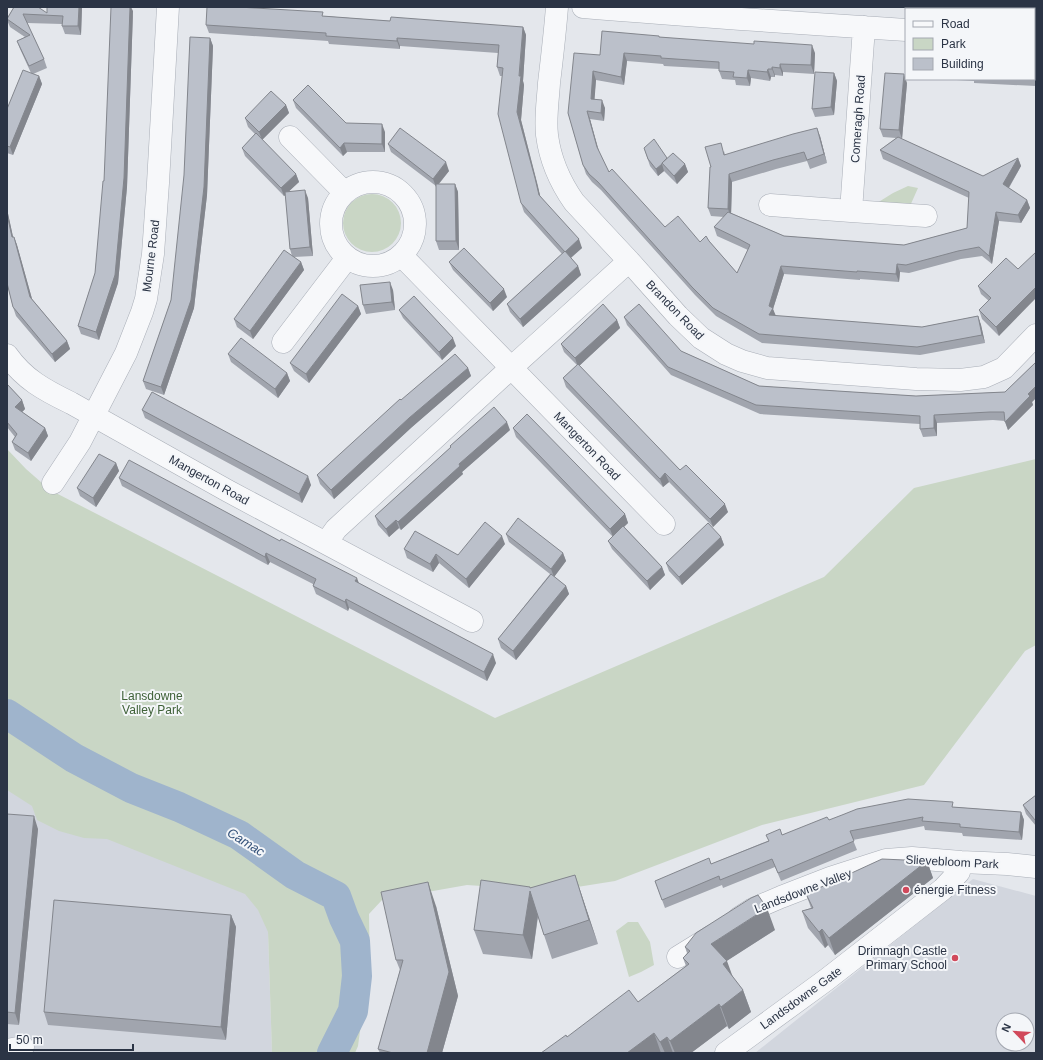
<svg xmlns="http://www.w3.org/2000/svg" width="1043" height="1060" viewBox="0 0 1043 1060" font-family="Helvetica,sans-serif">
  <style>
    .built { fill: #d2d6de; fill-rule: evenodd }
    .green { fill: #c9d6c5 }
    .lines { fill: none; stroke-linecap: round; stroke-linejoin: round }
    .river { stroke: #9fb4cc; stroke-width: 30 }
    .minor-casing { stroke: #a9aeb7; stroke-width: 23 }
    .minor { stroke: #f7f8fa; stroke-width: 22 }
    .wall { fill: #a1a5ae }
    .shaded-wall { fill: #83868d }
    .building { fill: #bbc0ca; stroke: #83868d }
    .poi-dot { fill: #d1495b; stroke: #f4f6f9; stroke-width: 1.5 }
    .labels { text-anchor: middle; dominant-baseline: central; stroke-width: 4; stroke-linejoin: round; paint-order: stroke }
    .street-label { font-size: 12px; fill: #2b3445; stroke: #f4f6f9 }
    .park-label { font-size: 12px; fill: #3f6138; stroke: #f4f6f9 }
    .poi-label { font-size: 12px; fill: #2b3445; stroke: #f4f6f9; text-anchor: start }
    .water-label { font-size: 13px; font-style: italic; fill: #34527a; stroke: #f4f6f9 }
  </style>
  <rect width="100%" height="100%" fill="#e4e7ec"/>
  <path class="built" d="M7,789L267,902L272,1053H7Z
    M973,879L1036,896V1053H755ZM1003,1020H1027V1044H1003Z"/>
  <path class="green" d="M908,186L918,188L910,206L877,203L893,193Z
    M343 223a29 29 0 1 1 58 0a29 29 0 1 1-58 0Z
    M7,449L26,469L50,490L495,718L824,577L914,488L1036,459V645L1025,651L924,785L762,825L615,881L552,891L467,885L382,900L369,914L370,981L361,1011L362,1016L358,1046L355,1053H272L268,932L258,910L245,894L107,839L84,838L59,831L37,820L32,806L7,790Z
    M628,922H638L650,942L654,965L641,972L629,977L616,931Z"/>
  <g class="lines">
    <path class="river" d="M7,714L74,758L131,788L179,807L239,835L295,875L336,896L344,918L355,941L357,976L353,1011L332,1053"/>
    <g class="minor-casing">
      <path id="minor" d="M557,7C555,32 552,58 549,83C548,100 545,118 547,135C550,159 560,182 574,202L629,261L678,316L701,338L726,354L742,361L767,368L916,379L960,380L984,377L1004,368L1036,335
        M583,7C690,16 798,23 906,30
        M1025,9V7
        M1034,39H1036
        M290,137L344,192
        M331 224a42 42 0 1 1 84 0a42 42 0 1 1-84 0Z
        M770,205L851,211L926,216
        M851,211L864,27
        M401,255L664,524
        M283,342L347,258
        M7,355C24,379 44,390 71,403L228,491L472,621
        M53,483L80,442L126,353L142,312L146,299L153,254L158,183L168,7
        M326,543L336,529L511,368L629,261
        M739,918L753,909L781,897L830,878L886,860L912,858L961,862L1007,864L1036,867
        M678,957L712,936
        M7,1050L23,1047
        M726,1053L826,980L943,889L959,872L961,862"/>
    </g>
    <use href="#minor" class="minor"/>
  </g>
  <path class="wall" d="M14,7L47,13V7H82L81,35L65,34L62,26V24L27,23L44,59L47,68L33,74L39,76L42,84L13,155L7,153V109L31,73L20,49L17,41L25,37L10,27L7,20V18Z
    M133,11L127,187L118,283L99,340L81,334L78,326L95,273L104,181Z
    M324,16L390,21L523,27L526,35L523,81L524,85L521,120L538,186L540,196L582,248L571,258L578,266L581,275L523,327L510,312L507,304L562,254L524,212L521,203L502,76H500L497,67L498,53L400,46V49L329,44L328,41L209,33L206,25Z
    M660,37L815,53L814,74L783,72V76L775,75V77H771L770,81L751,78L750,86L736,85L735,80L722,79L719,71V69L664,66L663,64L627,61L624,85L596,80L594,99L605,108L604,121L590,119L598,150L609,172L665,227L700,242L709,241L737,273L748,250L717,236L714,227L724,217L711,216L708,208L711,167L724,151L725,155L820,136L827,163L810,169L807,161L776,169L732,182L731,213L784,236L904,245L967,228L969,198L883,159L880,150L896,138L883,137L880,129L907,83L902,139L983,176L1018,158L1021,166L1009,188L1027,200L1030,208L1021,223L999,221L992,264L982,256L961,259L909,273L900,272L899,282L860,279V280L784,274L773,309L775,316L922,327L978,316L981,325L985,343L920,355L762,343L716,316L695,295L601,190L592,182L586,174L583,165L568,113L600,55Z
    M210,38L213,46L207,195L194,308L164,395L146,389L143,381L171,300Z
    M1034,59H1036V86L974,83V81L939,79H1034Z
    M834,73L837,81L834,115L815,117L812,109Z
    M293,100L346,123L385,132V152H347L343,156L296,108Z
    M286,105L289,113L262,140L296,174L299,182L289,191L308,198L313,256L294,257L301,262L304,270L253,339L237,327L234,319L292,256L290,249L286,195L284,196L245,156L242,148L255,134L248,127L245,118Z
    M388,144L449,171L439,184H455L458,192L459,250H439L436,241V186L391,152Z
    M644,148L667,158L685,164L688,172L677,184L664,171L658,176L650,166Z
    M7,209L13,237H14L17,245L32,299L67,341L70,349L55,362L16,316L13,307L7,283Z
    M449,262L507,297L493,311L453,270Z
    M1018,269L999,336L982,319L979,310L989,301L981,294L978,286Z
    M393,290L395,310L366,314L363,305Z
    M358,306L361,314L309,383L294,371L290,363Z
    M399,310L456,346L442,360L403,318Z
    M624,317L681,351L759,386L916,396L1005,392L1036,362V398L1032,402L1033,405L1008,430L1005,421L993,420L937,423V436L923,437L920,429V424L760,414L671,375L627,325Z
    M617,320L620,328L579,366L680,470L728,512L713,527L669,482L663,487L566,387L563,378L577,365L564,352L561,344Z
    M228,354L287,373L290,381L278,398L231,362Z
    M468,368L471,376L412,427L334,499L320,484L317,475L401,400Z
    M7,384L22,400L25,409L22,412L45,428L48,436L31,461L15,450L12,442L15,437L7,427Z
    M142,410L311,485L302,503L145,418Z
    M513,428L625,514L628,523L624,527L662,567L665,575L650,590L612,549L608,541L613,537L516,437Z
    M510,430L462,472L463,474L401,530L399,528L389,537L378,525L375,516L451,447L450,446Z
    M116,463L119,471L96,507L80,496L77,488Z
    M119,478L280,541L359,584L496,663L487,681L349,608L348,611L316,594L313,586V584L270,562L268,565L122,486Z
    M506,534L563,553L566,561L554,577L566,586L569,594L516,660L501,648L498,639L550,574L509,542Z
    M721,537L724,545L682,585L669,571L666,563Z
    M505,544L469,588L439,563L433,572L407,558L404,549L458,555Z
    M1036,795V826L1026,814L1023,805Z
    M954,807L1021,812L1024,820L1022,840L963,836L962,833L925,830L924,826L853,840L857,850L781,881L775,867L723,888L722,885L665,908L655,881L711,864L782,835L829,820Z
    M7,814L38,829L19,1025L7,1024Z
    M927,861L933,878L835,955L828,945L825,948L808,928L802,911L811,908L806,894Z
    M575,875L598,944L552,959L538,917L532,959L483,954L474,930L531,888Z
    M436,906L458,996L442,1053H380L378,1049L400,970L396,960Z
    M231,915L236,927L226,1040L48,1025L44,1012Z
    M775,930L726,961L732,976L743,990L751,1012L729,1029L727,1026L691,1053H541L567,1037L638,1002L686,966L683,958L687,953L685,947Z"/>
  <path class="shaded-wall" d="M79,7H82L81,35L78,26Z
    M130,7H131L133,11L127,187L118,283L99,340L96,332Z
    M523,27L526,35L523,81L524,85L521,120L542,203L539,195L517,112Z
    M210,38L213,46L207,195L194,308L164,395L161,387Z
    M397,38L400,46V49L397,41Z
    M812,45L815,53L814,74L811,65Z
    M624,53L627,61L624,85L621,77Z
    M780,64L783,72V76L780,68Z
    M772,67L775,75V77L772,69Z
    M768,69L771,77L770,81L767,72Z
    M748,70L751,78L750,86L747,78Z
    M593,71L596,80L594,107L591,99Z
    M834,73L837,81L834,115L831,107Z
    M904,74L907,83L902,139L899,130Z
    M39,76L42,84L13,155L10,147Z
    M602,100L605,108L604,121L601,113Z
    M286,105L289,113L262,140L259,132Z
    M587,111L590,119L600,155L597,147Z
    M382,124L385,132V152L382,144Z
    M817,128L820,136L827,163L824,154Z
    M344,143L347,152L343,156L340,148Z
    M1018,158L1021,166L1006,192L1003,184Z
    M446,162L449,171L436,187L433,179Z
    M662,164L664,171L658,176L656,169Z
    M685,164L688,172L677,184L674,176Z
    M296,174L299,182L284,196L281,188Z
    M729,174L732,182L731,217L728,209Z
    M455,184L458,192L459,250L456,241Z
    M305,190L308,198L313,256L310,247Z
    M1027,200L1030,208L1021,223L1018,215Z
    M7,209L15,246L12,237L7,214Z
    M996,212L999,221L992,264L989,256Z
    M14,237L17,245L34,306L30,297Z
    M579,239L582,248L568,260L565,252Z
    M301,262L304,270L253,339L250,331Z
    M897,264L900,272L899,282L896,274Z
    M578,266L581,275L523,327L520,319Z
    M781,266L784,274L773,309L776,316L769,315V306Z
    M390,282L393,290L395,310L392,302Z
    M1036,287V298L999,336L996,327Z
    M504,289L507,297L493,311L490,303Z
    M358,306L361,314L309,383L306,374Z
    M978,316L981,325L985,343L982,335Z
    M617,320L620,328L578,367L575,358Z
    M453,338L456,346L442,360L439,352Z
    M67,341L70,349L55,362L52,354Z
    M468,368L471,376L412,427L334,499L331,490L409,418Z
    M287,373L290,381L278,398L275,389Z
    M1036,386V398L1032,402L1033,405L1008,430L1005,422L1028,394Z
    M22,400L25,409L18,416L15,407Z
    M934,415L937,423V436L934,428Z
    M507,422L510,430L462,472L463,474L401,530L398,522L459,464Z
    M45,428L48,436L31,461L28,453Z
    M116,463L119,471L96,507L93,498Z
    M665,473L669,482L663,487L660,479Z
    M308,476L311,485L302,503L299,494Z
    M725,504L728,512L713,527L710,519Z
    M625,514L628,523L613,537L610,529Z
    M396,520L399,528L389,537L386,529Z
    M502,536L505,544L469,588L466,579Z
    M721,537L724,545L682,585L679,577Z
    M266,553L270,562L268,565L265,557Z
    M563,553L566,561L554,577L551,569Z
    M436,554L439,563L433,572L430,564Z
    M662,567L665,575L650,590L647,581Z
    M357,578L360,586L355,581Z
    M566,586L569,594L516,660L513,651Z
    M346,599L349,608L348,611L345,602Z
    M493,654L496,663L487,681L484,672Z
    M1021,812L1024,820L1022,840L1019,832Z
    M34,816L38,829L19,1025L15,1013Z
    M927,861L933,878L835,955L829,938Z
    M575,875L598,944L589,920Z
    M428,882L436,906L458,996L442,1053H427Z
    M530,891L538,914L532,959L523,935Z
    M767,908L775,930L719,966L711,944Z
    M231,915L236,927L226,1040L221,1027Z
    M822,929L828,945L825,948L819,932Z
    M727,961L735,983L723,964Z
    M743,990L751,1012L729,1029L721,1007Z
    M719,1004L727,1026L691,1053H675L670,1041Z
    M654,1033L661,1053H627Z
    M667,1037L673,1053H665L660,1042Z"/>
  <path class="building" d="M14,7H38L47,13V7H79L78,26H62L63,16L23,14L44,59L29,66L17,41L30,35L7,19Z
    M111,7H130L124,178L115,275L96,332L78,326L95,273L103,181H104Z
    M207,7H238L323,12L322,16L390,21L391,17L523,27L519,76H521L517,112L535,178L539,195L579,239L565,252L521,203L498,114L503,68L497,67L499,45L397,38V41L326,36V33L206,25Z
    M602,31L659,36V37L754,44V41L812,45L811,65L780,64V68L772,67V69H768L767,72L748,70L747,78L733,77L734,72L719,71V62L661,58V56L624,53L621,77L593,71L591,99L602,100L601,113L587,111L597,147L609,172L612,169L665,227L678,216L700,242L706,236L709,241L737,273L750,245L739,239L714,227L728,212L784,236L904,245L967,228L969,192L880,150L898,137L983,176L1018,158L1003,184L1027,200L1018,215L996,212L989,256L979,247L958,251L906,265L897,264L896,274L857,271V272L781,266L769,306L773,308L769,315L922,327L978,316L982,335L917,347L759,334L713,308L692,287L598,182L589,174L583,165L568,113L574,53L600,55Z
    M190,37L210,38L204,187L191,300L161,387L143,381L171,300L184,175Z
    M1034,59H1036V78L1034,77Z
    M23,70L39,76L10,147L7,146V109Z
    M815,72L834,73L831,107L812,109Z
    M885,73L904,74L899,130L880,129Z
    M308,85L346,123L382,124V144L344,143L340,148L293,100Z
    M271,91L286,105L259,132L245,118Z
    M400,128L446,162L433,179L388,144Z
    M817,128L824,154L807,160L804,152L773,160L729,174L728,209L708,208L710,167H711L705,147L721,143L724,155L793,134Z
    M256,133L296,174L281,188L242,148Z
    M654,139L667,158L662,163V164L656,169L648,159L644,148Z
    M673,153L685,164L674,176L662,163Z
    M436,184H455L456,241H436Z
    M305,190L310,247L290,249L285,192Z
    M7,214L12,237H14L30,297L67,341L52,354L13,307L7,283Z
    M464,248L504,289L490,303L449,262Z
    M284,250L301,262L250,331L234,319Z
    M565,251L578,266L520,319L507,304Z
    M1036,252V287L996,327L979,310L991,298L978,286L1006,258L1018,269Z
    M390,282L392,302L363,305L360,285Z
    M342,294L358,306L306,374L290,363Z
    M414,296L453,338L439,352L399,310Z
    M603,304L617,320L575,358L561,344Z
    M639,304L681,351L759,386L916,396L1005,392L1036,362V386L1028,394L1030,396L1005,422L1004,412H990L934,415V428L920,429V416L756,405L668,367L624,317Z
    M241,338L287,373L275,389L228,354Z
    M455,354L468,368L409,418L331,490L317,475L400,399L401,400Z
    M578,364L680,470L686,465L725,504L710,519L665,473L660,479L563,378Z
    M7,384L22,400L15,407L45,428L28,453L12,442L17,434L7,422Z
    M152,392L308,476L299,494L142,410Z
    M494,407L507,422L459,464L460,466L398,522L396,520L386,529L375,516L451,447L450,446Z
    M527,414L625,514L610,529L513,428Z
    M99,454L116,463L93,498L77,488Z
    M129,460L280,541L281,539L357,578L355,581L493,654L484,672L346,599L345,602L313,586L316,579L266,553L265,557L119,478Z
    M518,518L563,553L551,569L506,534Z
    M485,522L502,536L466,579L436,554L430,564L404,549L415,531L458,555Z
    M708,523L721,537L679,577L666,563Z
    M623,526L662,567L647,581L608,541Z
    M551,574L566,586L513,651L498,639Z
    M1036,795V820H1035L1023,805Z
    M908,799L953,802L952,807L1021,812L1019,832L960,827V824L922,821L923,817L850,831L854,841L778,873L772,859L720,880L719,876L662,900L655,881L709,858L711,864L769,841L766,835L780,829L782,835L827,817L829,820L842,815L857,809Z
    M7,814L34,816L15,1013L7,1012Z
    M882,859L927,861L829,938L822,929L819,932L802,911L813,908L806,894Z
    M575,875L589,920L544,935L530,891L523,935L474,930L481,880L530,887V888Z
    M428,882L449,972L427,1053H393L378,1049L403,960H396L381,892Z
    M758,895L767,908L711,944L727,961L723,964L743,990L721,1007L719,1004L670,1041L667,1037L660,1042L654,1033L627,1053H541L566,1035L567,1037L629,990L638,1002L689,964L683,958L690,951L685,947L696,933L751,898Z
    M54,900L231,915L221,1027L44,1012Z"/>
  <g class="poi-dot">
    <circle cx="906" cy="890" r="4"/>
    <circle cx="955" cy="958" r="4"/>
  </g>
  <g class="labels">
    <g class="street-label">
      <text transform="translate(858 119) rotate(-86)">Comeragh Road</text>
      <text transform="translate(151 256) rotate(-83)">Mourne Road</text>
      <text transform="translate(675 310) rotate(46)">Brandon Road</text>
      <text transform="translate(587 446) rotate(46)">Mangerton Road</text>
      <text transform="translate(209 480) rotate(29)">Mangerton Road</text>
      <text transform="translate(952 862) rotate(3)">Slievebloom Park</text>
      <text transform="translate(803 891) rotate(-21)">Landsdowne Valley</text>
      <text transform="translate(801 998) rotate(-36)">Landsdowne Gate</text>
    </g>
    <g class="park-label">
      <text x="152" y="696">Lansdowne<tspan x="152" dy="14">Valley Park</tspan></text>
    </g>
    <g class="poi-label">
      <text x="914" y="890">énergie Fitness</text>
      <text x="947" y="951" text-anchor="end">Drimnagh Castle<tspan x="947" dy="14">Primary School</tspan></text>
    </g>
    <g class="water-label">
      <text transform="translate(246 842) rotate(32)">Camac</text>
    </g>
  </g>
  <rect width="1043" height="1060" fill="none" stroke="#2b3445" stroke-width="16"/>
  <rect x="905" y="8" width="130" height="72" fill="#f4f6f9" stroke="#a4a8b1"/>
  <rect x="913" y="21" width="20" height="6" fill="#f7f8fa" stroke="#a4a8b1"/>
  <text x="941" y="28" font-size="12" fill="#2b3445">Road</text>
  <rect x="913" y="38" width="20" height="12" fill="#c9d6c5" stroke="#a4a8b1"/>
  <text x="941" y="48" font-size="12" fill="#2b3445">Park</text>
  <rect x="913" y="58" width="20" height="12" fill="#bbc0ca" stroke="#a4a8b1"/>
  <text x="941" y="68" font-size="12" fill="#2b3445">Building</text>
  <g transform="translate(1015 1032) rotate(295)"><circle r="19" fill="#f4f6f9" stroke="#a4a8b1"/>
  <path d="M0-3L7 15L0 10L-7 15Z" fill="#d1495b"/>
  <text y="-6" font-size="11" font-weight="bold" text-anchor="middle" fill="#2b3445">N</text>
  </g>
  <path d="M10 1044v6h123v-6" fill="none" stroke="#2b3445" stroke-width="2"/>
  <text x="16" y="1044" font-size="12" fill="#2b3445" stroke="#f4f6f9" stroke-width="3" paint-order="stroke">50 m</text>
</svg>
